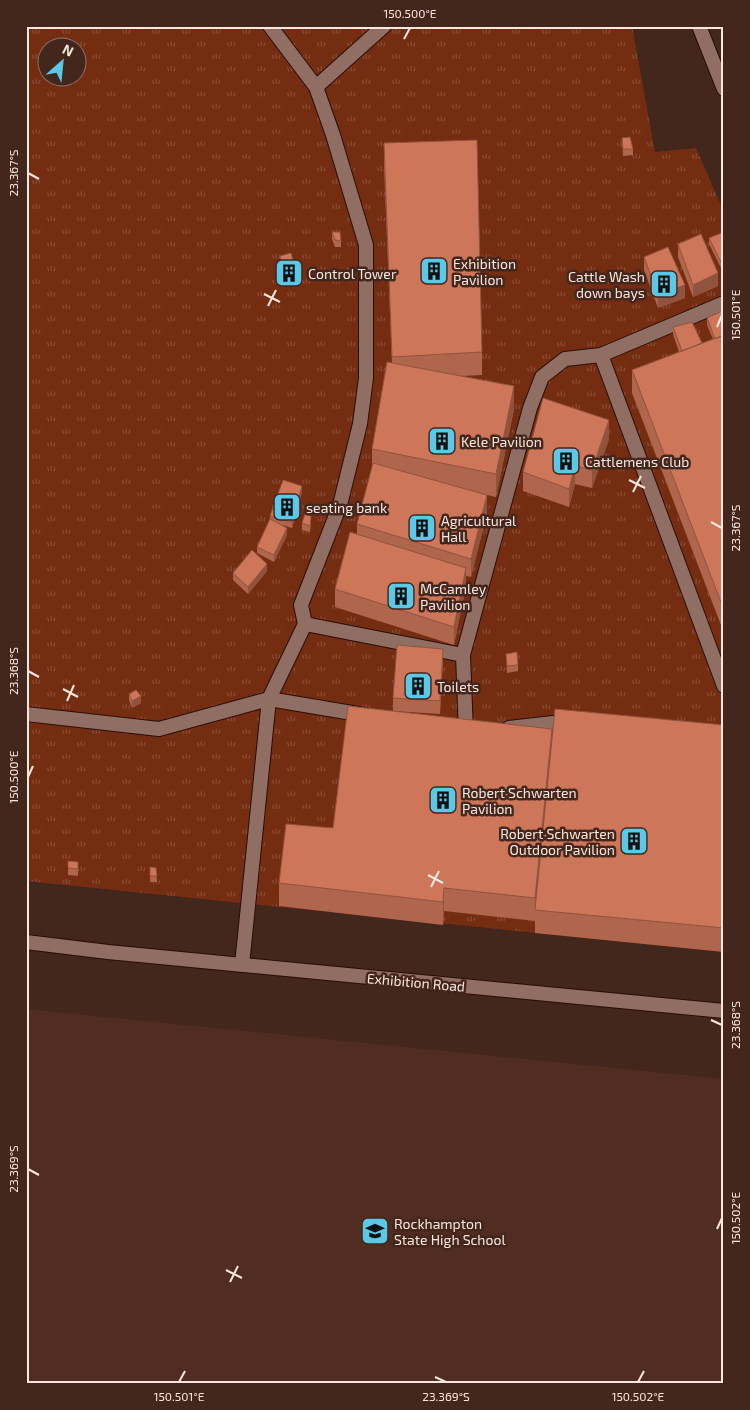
<svg xmlns="http://www.w3.org/2000/svg" width="750" height="1410" viewBox="0 0 750 1410" font-family="'Exo 2',sans-serif">
  <style>
    .built { fill: #512d21 }
    .grass { fill: url(#grass-tufts); fill-rule: evenodd }
    .lines { fill: none; stroke-linecap: round; stroke-linejoin: round }
    .service-casing { stroke: #280e06; stroke-width: 16 }
    .tertiary-casing { stroke: #280e06; stroke-width: 16 }
    .service { stroke: #916e63; stroke-width: 14 }
    .tertiary { stroke: #916e63; stroke-width: 14 }
    .wall { fill: #b0654d }
    .shaded-wall { fill: #90533e }
    .building { fill: #cd7659; stroke: #90533e }
    .ticks { fill: none; stroke: #fae7e0; stroke-width: 2 }
    .labels { text-anchor: middle; dominant-baseline: central; stroke-width: 5; stroke-linejoin: round; paint-order: stroke }
    .poi-label { font-size: 14px; fill: #fae7e0; stroke: #43261c; text-anchor: start }
    .street-label { font-size: 14px; fill: #fae7e0; stroke: #43261c }
    .neatline { fill: none; stroke: #fae7e0; stroke-width: 2 }
    .ticks-label { font-size: 12px; text-anchor: middle; fill: #fae7e0 }
  </style>
  <defs>
    <pattern id="grass-tufts" width="24" height="20" patternUnits="userSpaceOnUse" patternTransform="scale(1.25)"><rect width="24" height="20" fill="#752d12"/><path d="M3 7l-1-3M5 7V3M7 7l1-3M15 17l-1-3M17 17v-4M19 17l1-3" fill="none" stroke="#8a4b34"/></pattern>
  </defs>
  <rect width="100%" height="100%" fill="#43261c"/>
  <path class="built" d="M26,1009L724,1079V1384H26Z"/>
  <path class="grass" d="M26,26H632L655,152L696,148L724,212V952L26,881ZM48,48H78V78H48Z"/>
  <g class="lines">
    <g class="service-casing">
      <path id="service" d="M270,26L316,87L333,135L366,245V378L360,424L340,505L301,605L305,624
        M316,87L384,26
        M601,355L724,303
        M463,655L530,408L542,377L565,359L601,355L724,686
        M26,714L159,729L269,699L242,965
        M364,715L269,699L305,624L463,655L466,733
        M509,728L553,723L572,725"/>
    </g>
    <g class="tertiary-casing">
      <path id="tertiary" d="M699,26L724,89
        M26,942L108,952L724,1011"/>
    </g>
    <use href="#service" class="service"/>
    <use href="#tertiary" class="tertiary"/>
  </g>
  <path class="wall" d="M622,138L633,149V155L623,156Z
    M384,143L482,352V375L461,376L514,409L496,497L487,495V513L471,577L466,576V586L454,645L335,607V589L357,534V524L372,468V449L392,363L384,166Z
    M332,232L341,241V247H335L332,239Z
    M724,232V274L709,244V238Z
    M678,244L718,286L693,297L678,257Z
    M280,256L298,278V284L284,285L280,262Z
    M644,257L685,298L658,308L644,270Z
    M724,310V633L632,393V370L679,352L673,334V327L702,343L713,339L707,325V318Z
    M609,439L592,488L575,484L569,507L523,491V472Z
    M302,492L292,528L282,525L287,535L274,562L257,553V547L270,519V516Z
    M302,523H311L310,532L302,530Z
    M267,571L248,594L233,580V573Z
    M506,654L518,665V671L507,673Z
    M443,661L440,714L393,711V698Z
    M129,694L141,703L132,708L129,700Z
    M724,725V952L535,933V921L444,911L443,925L279,906V883L333,828L552,748Z
    M78,862V876L68,875V868Z
    M150,867L156,868L157,882H150Z"/>
  <path class="shaded-wall" d="M718,273V286L693,297V285Z
    M685,285V298L658,308V295Z
    M514,386V409L496,497V474Z
    M609,420V439L592,488V470Z
    M575,466V484L569,507V489Z
    M302,486V492L292,528V522Z
    M487,495V513L471,577V559Z
    M287,528V535L274,562V555Z
    M267,564V571L248,594V587Z
    M466,568V586L454,645V627Z
    M443,649V661L440,714V701Z
    M141,696V703L132,708V701Z
    M552,729V752L535,910V898Z
    M444,888V911L443,925V902Z"/>
  <path class="building" d="M630,137L633,149H623L622,138Z
    M477,140L482,352L392,357L384,143Z
    M332,232H340L341,241L335,240Z
    M724,232V268L709,238Z
    M701,234L718,273L693,285L678,244Z
    M668,247L685,285L658,295L644,257Z
    M291,253L298,278H284L280,256Z
    M724,310V335L715,339L707,318Z
    M692,322L702,343L682,351L673,327Z
    M724,335V610L632,370Z
    M387,362L514,386L496,474L372,449Z
    M543,398L609,420L592,470L575,466L569,489L523,472Z
    M373,463L487,495L471,559L357,524Z
    M283,480L302,486L292,522L270,516Z
    M305,514L311,516L310,526L302,523Z
    M270,519L287,528L274,555L257,547Z
    M350,532L466,568L454,627L335,589Z
    M252,550L267,564L248,587L233,573Z
    M397,645L443,649L440,701L393,698Z
    M517,652L518,665L507,666L506,654Z
    M136,690L141,696L132,701L129,694Z
    M348,706L552,729L535,898L444,888L443,902L279,883L286,824L333,828Z
    M555,709L724,725V928L535,910Z
    M68,861L78,862V869L68,868Z
    M150,867L156,868L157,876H150Z"/>
  <path class="ticks" d="M404,39L410,28M28,173L39,179M264,294L280,302M268,306L276,290M717,327L722,315M629,480L645,488M633,492L641,476M711,522L722,528M28,671L39,677M63,689L78,697M67,701L74,685M28,777L33,766M428,875L443,883M431,887L439,871M711,1020L722,1025M28,1169L39,1175M717,1229L722,1218M226,1270L242,1278M230,1282L238,1266M435,1377L446,1382M179,1382L185,1371M638,1382L644,1371"/>
  <defs>
    <g id="building-square" transform="scale(1.4375)"><rect x="-9" y="-9" width="18" height="18" rx="4" fill="#5bc8e7" stroke="#43261c"/><path d="M-4-6H4V6H1V3H-1V6H-4ZM-2.5-4.3h1.7v1.8h-1.7ZM.8-4.3h1.7v1.8H.8ZM-2.5-1h1.7V.8h-1.7ZM.8-1h1.7V.8H.8Z" fill="#111"/></g>
    <g id="school-square" transform="scale(1.4375)"><rect x="-9" y="-9" width="18" height="18" rx="4" fill="#5bc8e7" stroke="#43261c"/><path d="M0-5L7-2L0 1L-7-2ZM-4 1L0 2.5L4 1V4Q0 6-4 4Z" fill="#111"/></g>
  </defs>
  <g fill-rule="evenodd">
    <use href="#building-square" x="434" y="271"/>
    <use href="#building-square" x="289" y="273"/>
    <use href="#building-square" x="664" y="284"/>
    <use href="#building-square" x="442" y="441"/>
    <use href="#building-square" x="566" y="461"/>
    <use href="#building-square" x="287" y="507"/>
    <use href="#building-square" x="422" y="528"/>
    <use href="#building-square" x="401" y="596"/>
    <use href="#building-square" x="418" y="686"/>
    <use href="#building-square" x="443" y="800"/>
    <use href="#building-square" x="634" y="841"/>
    <use href="#school-square" x="375" y="1231"/>
  </g>
  <g class="labels">
    <g class="poi-label">
      <text x="453" y="263">Exhibition<tspan x="453" dy="16">Pavilion</tspan></text>
      <text x="308" y="273">Control Tower</text>
      <text x="645" y="276" text-anchor="end">Cattle Wash<tspan x="645" dy="16">down bays</tspan></text>
      <text x="461" y="441">Kele Pavilion</text>
      <text x="585" y="461">Cattlemens Club</text>
      <text x="306" y="507">seating bank</text>
      <text x="441" y="520">Agricultural<tspan x="441" dy="16">Hall</tspan></text>
      <text x="420" y="588">McCamley<tspan x="420" dy="16">Pavilion</tspan></text>
      <text x="437" y="686">Toilets</text>
      <text x="462" y="792">Robert Schwarten<tspan x="462" dy="16">Pavilion</tspan></text>
      <text x="615" y="833" text-anchor="end">Robert Schwarten<tspan x="615" dy="16">Outdoor Pavilion</tspan></text>
      <text x="394" y="1223">Rockhampton<tspan x="394" dy="16">State High School</tspan></text>
    </g>
    <g class="street-label">
      <text transform="translate(416 982) rotate(5)">Exhibition Road</text>
    </g>
  </g>
  <rect width="750" height="1410" fill="none" stroke="#43261c" stroke-width="55"/>
  <g transform="translate(62 62) rotate(27)"><circle r="24" fill="#43261c" stroke="#8c736a"/>
  <path d="M0-4L9 19L0 12L-9 19Z" fill="#5bc8e7"/>
  <text y="-8" font-size="14" font-weight="bold" text-anchor="middle" fill="#fae7e0">N</text>
  </g>
  <rect x="28" y="28" width="694" height="1354" class="neatline"/>
  <g class="ticks-label">
    <text x="410" y="18">150.500°E</text>
    <text transform="translate(14 173) rotate(-90)" y="4">23.367°S</text>
    <text transform="translate(736 315) rotate(-90)" y="4">150.501°E</text>
    <text transform="translate(736 528) rotate(-90)" y="4">23.367°S</text>
    <text transform="translate(14 671) rotate(-90)" y="4">23.368°S</text>
    <text transform="translate(14 777) rotate(-90)" y="4">150.500°E</text>
    <text transform="translate(736 1025) rotate(-90)" y="4">23.368°S</text>
    <text transform="translate(14 1169) rotate(-90)" y="4">23.369°S</text>
    <text transform="translate(736 1218) rotate(-90)" y="4">150.502°E</text>
    <text x="179" y="1401">150.501°E</text>
    <text x="446" y="1401">23.369°S</text>
    <text x="638" y="1401">150.502°E</text>
  </g>
</svg>
